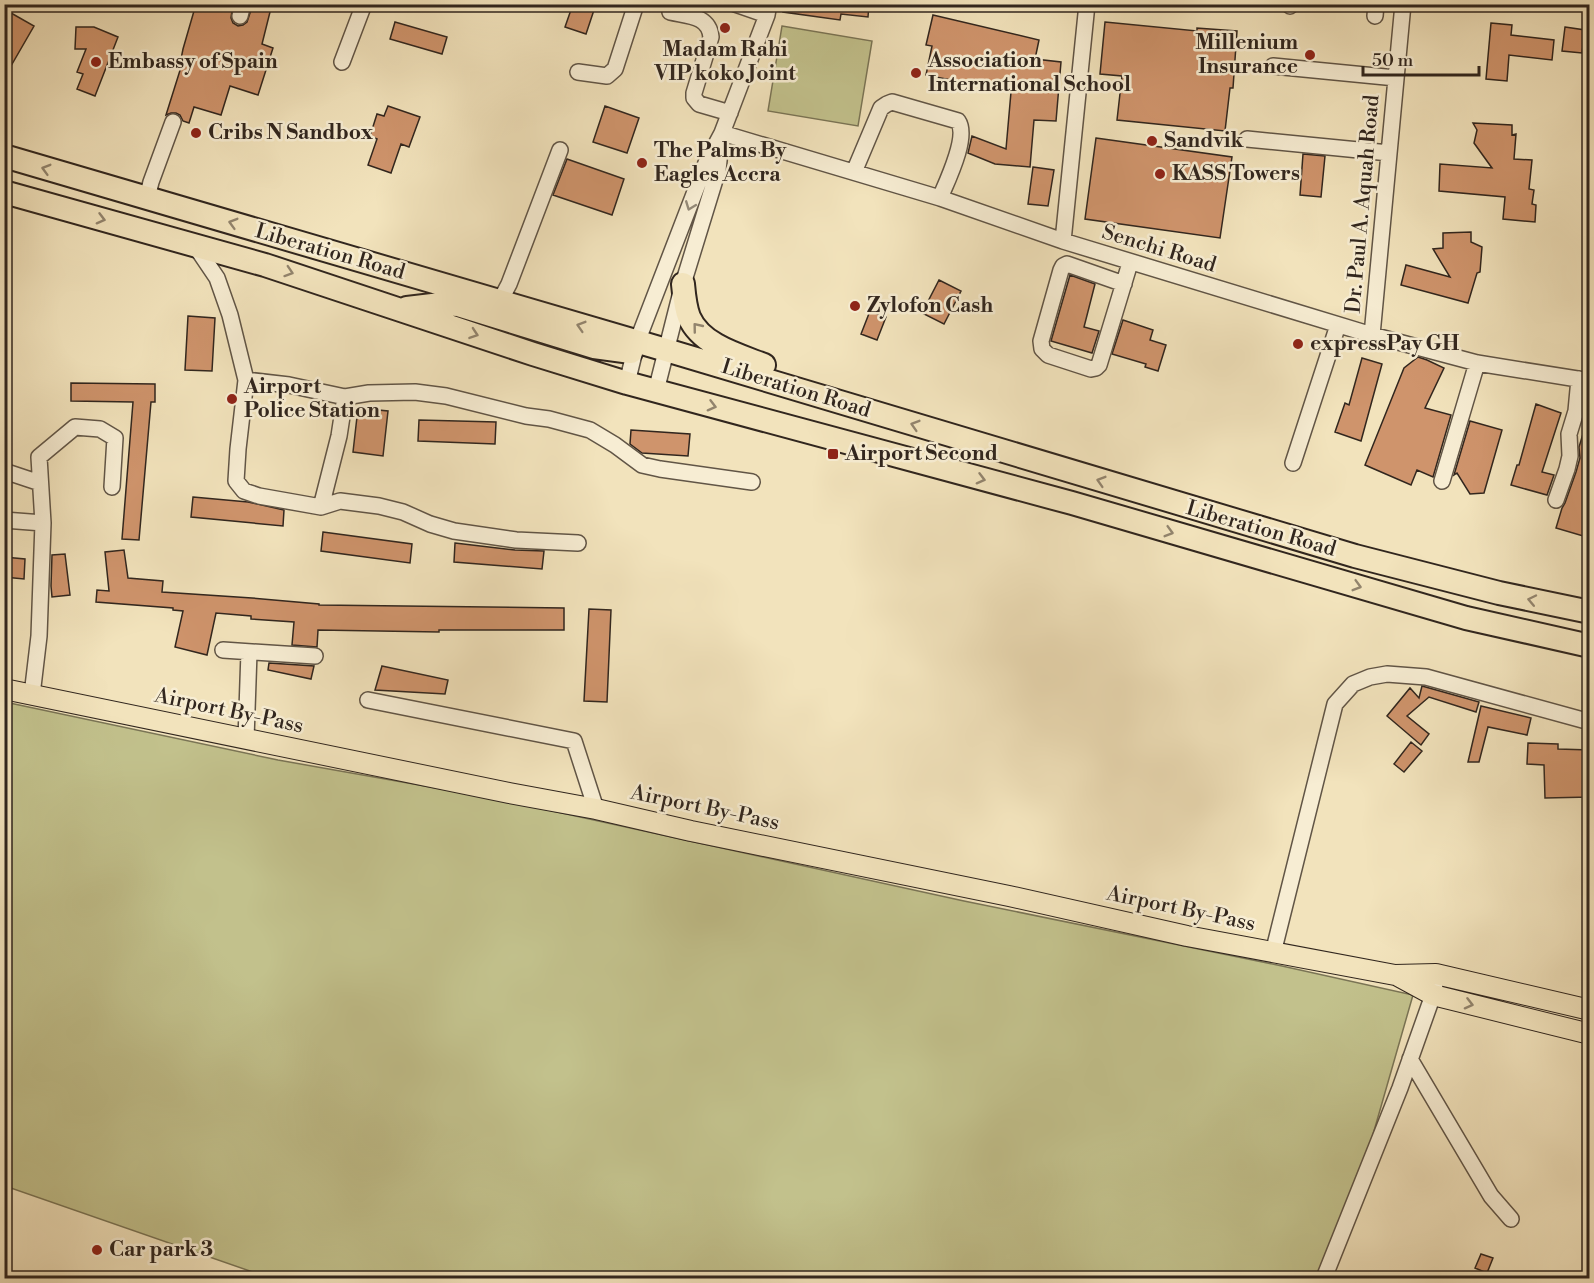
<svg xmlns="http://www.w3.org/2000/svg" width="1594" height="1283" viewBox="0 0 1594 1283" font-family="'Libre Bodoni',serif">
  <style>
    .green { fill: #c2c18c; stroke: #7a7455; stroke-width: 1.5 }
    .building { fill: #cf946c; stroke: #31261e; stroke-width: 1.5 }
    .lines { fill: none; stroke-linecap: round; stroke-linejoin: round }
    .minor-casing { stroke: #615546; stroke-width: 18 }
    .major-casing { stroke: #31261e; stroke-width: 22 }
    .highway-casing { stroke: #31261e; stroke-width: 26 }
    .minor { stroke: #f7edd3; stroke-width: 15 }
    .major { stroke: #f2e3bc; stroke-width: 20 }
    .highway { stroke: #f2e3bc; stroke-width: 22 }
    .oneway { stroke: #92846d }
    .oneway2 { stroke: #948a78 }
    .poi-dot { fill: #8f2418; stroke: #f7edd3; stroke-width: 2 }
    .labels { text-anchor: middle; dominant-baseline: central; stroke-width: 5; stroke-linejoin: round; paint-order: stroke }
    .poi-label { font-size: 21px; font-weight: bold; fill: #31261e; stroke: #f7edd3; text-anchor: start }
    .street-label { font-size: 21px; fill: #31261e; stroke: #f7edd3 }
  </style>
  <rect width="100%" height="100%" fill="#f2e3bc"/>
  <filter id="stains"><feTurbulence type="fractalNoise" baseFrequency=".00333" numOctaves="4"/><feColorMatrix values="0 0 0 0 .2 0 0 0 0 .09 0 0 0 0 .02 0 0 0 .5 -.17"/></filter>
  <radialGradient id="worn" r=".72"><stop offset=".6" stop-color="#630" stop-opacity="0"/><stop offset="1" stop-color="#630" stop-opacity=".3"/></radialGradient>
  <path class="green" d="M782,26L872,41L858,126L768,111Z
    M5,702L278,760L498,799L964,901L1282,966L1413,995L1343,1239L1327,1278H270L5,1186Z"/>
  <path class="building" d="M196,4H233L231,18L233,23L238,26L243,25L247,22L253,4H272L262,44L273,48L258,95L230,86L221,115L194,107L189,123L183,121L180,115L176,113H171L166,115L182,64H180L183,49Z
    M573,4H596L586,34L565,27Z
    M784,4H869L868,17L841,14L840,20L783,12Z
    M4,9L34,26L4,78Z
    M933,15L1039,40L1035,59L1061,62L1056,121L1034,120L1030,167L995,164L968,153L972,136L1006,149L1011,92L926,75L932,46L926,45Z
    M395,22L447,37L442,54L390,39Z
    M1105,22L1197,31V28L1237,31L1233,88H1230L1225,131L1117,120L1122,76L1100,74Z
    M1491,23L1512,25L1511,35L1554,40L1552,60L1509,55L1507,81L1486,79Z
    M76,27H94L118,37L95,96L77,89L83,74L77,72L86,49H75Z
    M1565,27L1585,30L1582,53L1562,51Z
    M388,106L420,117L409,147L401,144L391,173L368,165L377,139L370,136L377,114L384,116Z
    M605,106L639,118L627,153L593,142Z
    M1473,123L1512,125V135L1516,134L1514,159L1532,160L1529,189L1534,190L1532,204L1536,205L1535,222L1503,219L1505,197L1439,191L1440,164L1492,168L1474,143L1477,130Z
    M1096,138L1232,157L1220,238L1085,219Z
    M1303,154L1325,156L1321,197L1300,195Z
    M567,159L624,179L612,215L553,195Z
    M1033,167L1054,170L1048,206L1028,204Z
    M1471,232V242L1482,247L1480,272L1477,273L1468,303L1401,285L1406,265L1450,277L1433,249L1443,248V233Z
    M1070,275L1095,284L1084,327L1099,331L1092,353L1051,341Z
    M939,280L961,291L944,324L922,313Z
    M870,311L886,317L877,340L861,334Z
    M188,316L215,318L212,371L185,370Z
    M1123,320L1153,330L1150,340L1166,345L1158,371L1145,367L1146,364L1112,354Z
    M1418,357L1427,360L1444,368L1425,408L1451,415L1433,477L1417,470L1411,485L1365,465L1404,368Z
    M1362,358L1382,364L1361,441L1335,432L1345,403L1349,405Z
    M71,383L155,384V402H151L139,540L122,539L133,402L71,401Z
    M1536,404L1561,413L1542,472L1554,475L1547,495L1511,485L1517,465H1519Z
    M358,408L388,411L383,456L353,452Z
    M419,420L496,422L495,444L418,441Z
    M1470,421L1502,430L1484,493L1470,494L1457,473L1454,475Z
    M1586,424L1590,425V538L1556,528L1562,508L1565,503L1576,472L1580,458L1579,447Z
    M631,430L690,434L688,456L642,453L630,444Z
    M193,497L248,502L284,510L283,526L191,517Z
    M323,532L412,544L410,563L321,551Z
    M455,543L515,550L544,551L542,569L454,562Z
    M124,550L128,578L163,581L162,592L252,598L319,604V605L564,608V630H439V632L318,630L317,647L292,645L294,622L251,619V616L216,613L207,655L175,647L183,611L173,610V608L96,602L97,590L109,591L105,552Z
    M65,554L70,595L52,597L51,586L52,555Z
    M4,557L25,559L24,579L4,577Z
    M589,609L611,610L607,702L584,701Z
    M269,663L314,666L311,679L268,670Z
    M382,666L448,680L445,694L375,690Z
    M1422,686L1479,702L1476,712L1429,697L1407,716L1429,734L1421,745L1387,716L1410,688L1419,698Z
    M1481,706L1531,718L1527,735L1488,727L1479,762H1468Z
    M1411,742L1422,751L1404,772L1394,764Z
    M1528,743L1558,744V749L1590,750V797L1545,798L1544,765L1527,764Z
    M1481,1254L1493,1258L1487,1273L1475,1268Z"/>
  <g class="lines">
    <g class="minor-casing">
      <path id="minor" d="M735,4L767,15
        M1290,6V4
        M670,12C687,16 709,15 711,37L694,93V98L699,104L730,113
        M240,16L243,4
        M1375,16L1376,4
        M342,62L364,4
        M1273,66L1396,78
        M578,72L607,76L615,69L636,4
        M722,133L940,198L1063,241L1372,335L1477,363L1590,381
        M1247,139L1389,153
        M854,172L881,108L887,104L892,102L958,121C969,137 947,181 940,198
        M147,198L151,182L173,122
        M1063,241L1087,4
        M194,244L217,278L230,315L246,380L238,449L236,481L244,491L259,496L321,507L339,436L345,397L289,385L246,380
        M1124,284L1067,264L1063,266L1061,270L1041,341L1042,349L1048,355L1091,369L1096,368L1099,365L1130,263
        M500,301L509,284L560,150
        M1372,335L1403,4
        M627,383L637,342L706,163L722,133L767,15L769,4
        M656,391L683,284L718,170L721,142
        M345,397L369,393L415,392L446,396L526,416L549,419L590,430L615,445L642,465L660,469L752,482
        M1293,463L1338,325
        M4,471L40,483
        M1442,481L1477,363
        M1556,500L1567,469L1570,456L1569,434L1576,411L1579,379
        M321,507L340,501L379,506L403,512L430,524L454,531L516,540L578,543
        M4,520L43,523
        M223,650L315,656
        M32,695L39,636L43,523L39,457L75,427L100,429L115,438L112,487
        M368,700L574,741L596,809
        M246,739L249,652
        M1273,953L1335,704L1353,684L1370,677L1387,674L1426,677L1590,722
        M1410,1059L1491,1196L1511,1219
        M1324,1278L1400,1088L1433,995L1435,984"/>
    </g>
    <g class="major-casing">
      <path id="major" d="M4,689L509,793L596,809L691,831L1009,896L1187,936L1395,975L1436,974L1590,1010
        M1398,976L1433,995L1590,1034"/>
    </g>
    <g class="highway-casing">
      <path id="highway" d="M4,156L666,350L1355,556L1499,593L1590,612
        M4,192L265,265L533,354L627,383L1072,503L1466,618L1590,646
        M683,284C684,295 685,307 689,317C701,345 738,355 764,365
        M407,308L441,304L458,305L594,347L631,352"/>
    </g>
    <use href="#minor" class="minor"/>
    <use href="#major" class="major"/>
    <use href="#highway" class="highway"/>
  </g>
  <defs><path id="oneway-chevron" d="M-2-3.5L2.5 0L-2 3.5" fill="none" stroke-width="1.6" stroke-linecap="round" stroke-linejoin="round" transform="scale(1.5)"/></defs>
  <g class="oneway">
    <use href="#oneway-chevron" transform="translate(46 169) rotate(-164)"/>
    <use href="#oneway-chevron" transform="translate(101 219) rotate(15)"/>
    <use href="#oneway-chevron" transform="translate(233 223) rotate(-164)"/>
    <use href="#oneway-chevron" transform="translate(289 272) rotate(18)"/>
    <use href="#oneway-chevron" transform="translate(581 326) rotate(-163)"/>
    <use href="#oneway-chevron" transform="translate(697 327) rotate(-129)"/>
    <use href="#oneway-chevron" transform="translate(474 334) rotate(19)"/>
    <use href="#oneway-chevron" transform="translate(712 406) rotate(15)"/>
    <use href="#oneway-chevron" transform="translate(915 425) rotate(-163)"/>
    <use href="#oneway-chevron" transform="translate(981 479) rotate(15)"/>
    <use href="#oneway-chevron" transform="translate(1101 481) rotate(-163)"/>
    <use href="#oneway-chevron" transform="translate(1169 532) rotate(16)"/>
    <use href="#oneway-chevron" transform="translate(1357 586) rotate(16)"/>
    <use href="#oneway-chevron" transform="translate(1532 600) rotate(-168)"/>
    <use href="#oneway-chevron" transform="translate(1469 1004) rotate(14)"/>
  </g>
  <use class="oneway2" href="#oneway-chevron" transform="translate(690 206) rotate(111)"/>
  <g class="poi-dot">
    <circle cx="725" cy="28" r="6"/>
    <circle cx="1310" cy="55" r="6"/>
    <circle cx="96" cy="62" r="6"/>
    <circle cx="916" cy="73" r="6"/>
    <circle cx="196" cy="133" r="6"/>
    <circle cx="1152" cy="141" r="6"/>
    <circle cx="642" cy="163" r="6"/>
    <circle cx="1160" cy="174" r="6"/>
    <circle cx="855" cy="306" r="6"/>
    <circle cx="1298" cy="344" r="6"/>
    <circle cx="232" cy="399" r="6"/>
    <rect x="827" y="448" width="12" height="12" rx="3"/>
    <circle cx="97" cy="1250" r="6"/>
  </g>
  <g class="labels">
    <g class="poi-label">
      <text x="1298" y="43" text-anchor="end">Millenium<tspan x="1298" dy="24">Insurance</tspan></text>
      <text x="725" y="50" text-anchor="middle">Madam Rahi<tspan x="725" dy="24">VIP koko Joint</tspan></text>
      <text x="928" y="61">Association<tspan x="928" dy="24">International School</tspan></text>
      <text x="108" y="62">Embassy of Spain</text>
      <text x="208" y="133">Cribs N Sandbox</text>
      <text x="1164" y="141">Sandvik</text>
      <text x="654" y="151">The Palms By<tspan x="654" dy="24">Eagles Accra</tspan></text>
      <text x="1172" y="174">KASS Towers</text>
      <text x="867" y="306">Zylofon Cash</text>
      <text x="1310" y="344">expressPay GH</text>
      <text x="244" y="387">Airport<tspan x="244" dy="24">Police Station</tspan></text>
      <text x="845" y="454">Airport Second</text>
      <text x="109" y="1250">Car park 3</text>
    </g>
    <g class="street-label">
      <text transform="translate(1363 204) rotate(-85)">Dr. Paul A. Aquah Road</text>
      <text transform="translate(1159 249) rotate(17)">Senchi Road</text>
      <text transform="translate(330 252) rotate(16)">Liberation Road</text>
      <text transform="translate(796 389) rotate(17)">Liberation Road</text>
      <text transform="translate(1261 529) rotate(16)">Liberation Road</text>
      <text transform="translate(229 711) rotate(12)">Airport By-Pass</text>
      <text transform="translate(705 808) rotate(12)">Airport By-Pass</text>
      <text transform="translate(1181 909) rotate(12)">Airport By-Pass</text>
    </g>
  </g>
  <rect width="1594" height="1283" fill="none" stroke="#f2e3bc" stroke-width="24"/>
  <rect x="6" y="6" width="1582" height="1271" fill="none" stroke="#31261e" stroke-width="3"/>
  <rect x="12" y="12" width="1570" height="1259" fill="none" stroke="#31261e" stroke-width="1.5"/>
  <path d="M1363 66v9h116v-9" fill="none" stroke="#31261e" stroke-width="3"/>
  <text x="1372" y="66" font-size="18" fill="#31261e" stroke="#f7edd3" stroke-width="4.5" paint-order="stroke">50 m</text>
  <rect width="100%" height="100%" filter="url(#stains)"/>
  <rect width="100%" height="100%" fill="url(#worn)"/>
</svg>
